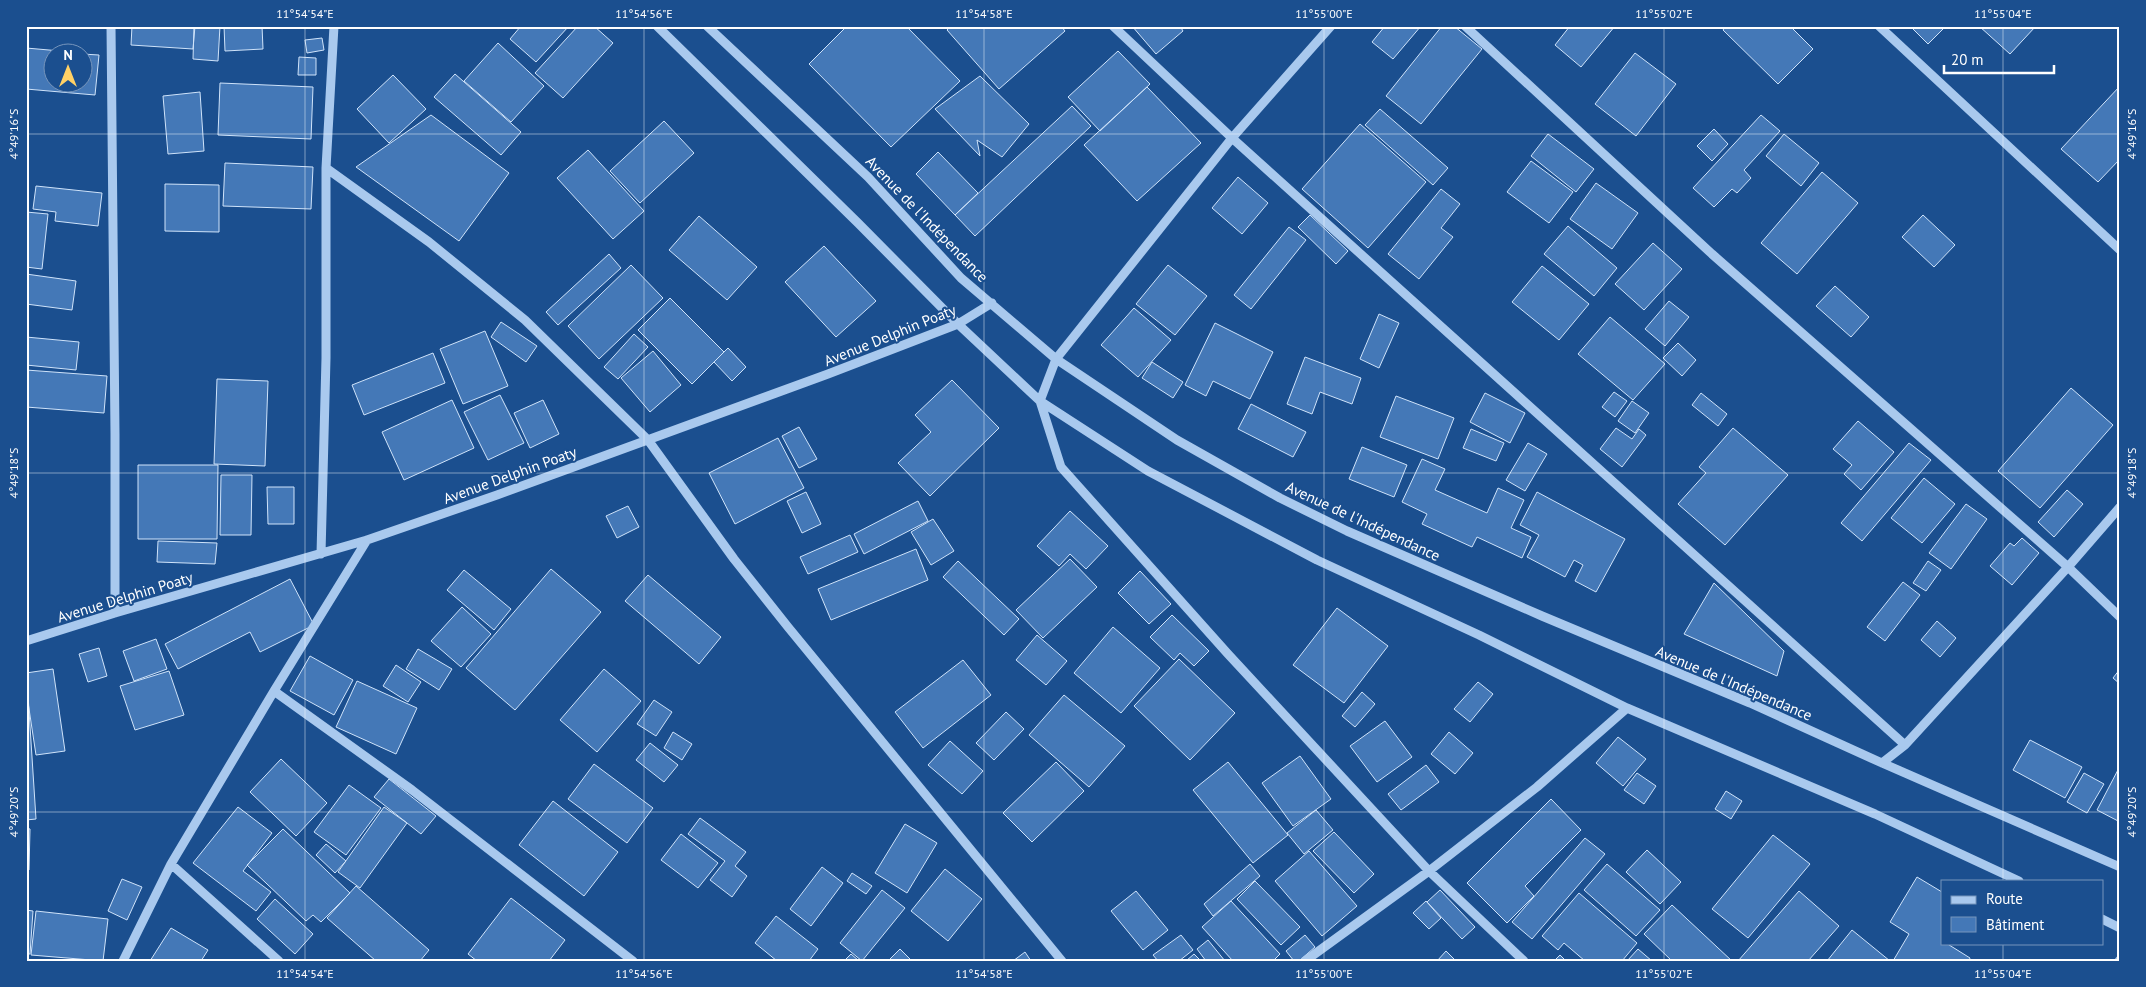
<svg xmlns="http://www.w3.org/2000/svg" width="2146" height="987" viewBox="0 0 2146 987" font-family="'PT Sans',sans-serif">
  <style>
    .building { fill: #4478b7; stroke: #cfe3fa }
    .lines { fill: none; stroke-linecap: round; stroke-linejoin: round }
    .minor { stroke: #a9c9ee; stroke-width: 9 }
    .ticks { fill: none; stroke: #fff; stroke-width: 1; stroke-opacity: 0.45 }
    .labels { text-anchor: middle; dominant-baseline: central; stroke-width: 4; stroke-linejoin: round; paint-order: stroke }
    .street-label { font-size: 15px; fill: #fff; stroke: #1b4f8f }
    .neatline { fill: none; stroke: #fff; stroke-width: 2 }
    .ticks-label { font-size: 12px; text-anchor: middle; fill: #fff }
  </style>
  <rect width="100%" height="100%" fill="#1b4f8f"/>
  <path class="building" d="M132,26H195L193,49L131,45Z
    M194,26H220L218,61L193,59Z
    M224,26H262L263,49L225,51Z
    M521,26H569L536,62L510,39Z
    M578,26H594L613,43L563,98L535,73Z
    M847,26H906L960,81L891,147L809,64Z
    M951,26H1061L1065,31L999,89L947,30Z
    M1132,26H1180L1183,31L1156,54Z
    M1385,26H1421L1393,59L1372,42Z
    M1442,26H1454L1482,49L1421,124L1386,96Z
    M1570,26H1615L1581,67L1555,45Z
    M1726,26H1790L1813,49L1778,84L1723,30Z
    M1910,26H1946L1928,44Z
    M1979,26H2036L2010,54Z
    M322,38L324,50L307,53L305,40Z
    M498,43L544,86L511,122L464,81Z
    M26,48L72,52H52V82H82V54L99,55L95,95L26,89Z
    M1118,51L1150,84L1100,131L1068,97Z
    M1635,53L1676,84L1636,136L1595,104Z
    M299,57L316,58V75H298Z
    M455,74L521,132L501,155L434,97Z
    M393,75L426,109L389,143L357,109Z
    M980,76L1029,124L1002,157L977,140L980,156L935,109Z
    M220,83L313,87L311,139L218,135Z
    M2120,86V159L2098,182L2061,149Z
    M1147,87L1201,143L1137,201L1084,145Z
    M200,92L204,151L168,154L163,96Z
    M1072,106L1091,126L975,236L955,215Z
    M1380,109L1448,168L1433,185L1365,125Z
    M431,115L509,173L459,241L356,167Z
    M1761,115L1780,131L1744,170L1751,178L1737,193L1732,189L1714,207L1693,188Z
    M664,121L694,153L640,203L610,171Z
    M1360,124L1426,182L1368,248L1302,189Z
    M1714,129L1728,144L1712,161L1697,146Z
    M1548,134L1594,169L1576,192L1531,156Z
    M1784,134L1819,163L1801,186L1766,156Z
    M588,150L644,211L613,239L557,178Z
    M938,152L978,193L955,215L916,174Z
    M1531,161L1573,192L1549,223L1507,192Z
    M225,163L313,167L311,209L223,206Z
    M1822,172L1858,203L1797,274L1761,243Z
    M1238,177L1268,203L1242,234L1212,208Z
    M1596,183L1638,213L1612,249L1570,219Z
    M165,184L219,185V232L165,231Z
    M36,186L102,193L98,226L55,221L56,212L33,209Z
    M1441,189L1460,204L1441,228L1453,237L1419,279L1388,254Z
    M26,212L48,214L42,269L26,267Z
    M1310,215L1348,251L1336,264L1298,227Z
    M1923,215L1955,245L1934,267L1902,237Z
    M699,216L757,267L727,300L669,250Z
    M1568,226L1617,268L1594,296L1544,254Z
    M1289,227L1306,240L1251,309L1234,295Z
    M1653,243L1682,269L1644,310L1615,284Z
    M824,246L876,301L836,337L785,282Z
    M609,254L621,268L558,325L546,312Z
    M631,265L663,298L599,359L568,326Z
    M1168,265L1207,296L1175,335L1136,304Z
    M1542,266L1589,304L1559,340L1512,302Z
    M26,274L76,281L72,310L26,304Z
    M1835,286L1869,317L1851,337L1816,306Z
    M670,298L724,352L692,384L638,330Z
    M1669,301L1689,317L1665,346L1645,329Z
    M1134,308L1171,340L1138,377L1101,345Z
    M1379,314L1399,323L1379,368L1360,359Z
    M1610,317L1665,364L1633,400L1578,354Z
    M501,322L537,346L526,362L491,337Z
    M1215,323L1273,352L1250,399L1213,381L1206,396L1185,385Z
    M485,331L508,386L463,404L440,349Z
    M634,334L648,347L618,379L604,367Z
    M26,337L79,342L76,370L26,365Z
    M1678,343L1696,360L1682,376L1663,358Z
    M728,348L746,367L732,381L714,362Z
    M653,351L681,385L650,412L621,378Z
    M433,353L445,383L364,415L352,385Z
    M1305,357L1361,378L1352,404L1320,392L1312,414L1287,404Z
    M1152,362L1183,382L1173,398L1142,378Z
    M26,370L107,376L104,413L26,407Z
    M217,379L268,381L265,466L214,464Z
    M952,380L999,428L930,496L898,463L931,432L915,415Z
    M2071,388L2113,425L2040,508L1998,471Z
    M1614,392L1627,401L1615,417L1602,407Z
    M1485,393L1525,413L1510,443L1470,422Z
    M1701,393L1727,414L1718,426L1692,405Z
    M500,395L524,443L488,460L464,412Z
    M1396,396L1454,418L1438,459L1380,437Z
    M452,400L474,448L404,480L382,432Z
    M543,400L559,434L530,448L514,413Z
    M1632,401L1649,413L1635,433L1618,421Z
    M1251,404L1306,432L1293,457L1238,429Z
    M1858,421L1894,452L1861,490L1844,474L1852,465L1833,449Z
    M799,427L817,459L799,468L782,436Z
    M1616,428L1632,439L1639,429L1646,435L1622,467L1600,449Z
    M1733,428L1788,475L1725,545L1678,504L1706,473L1699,467Z
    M1471,429L1504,443L1496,461L1463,448Z
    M778,438L804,488L735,524L709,473Z
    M1528,443L1547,454L1525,491L1506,480Z
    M1909,443L1931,460L1862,541L1841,523Z
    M1362,447L1407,465L1394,497L1349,479Z
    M1422,459L1445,469L1435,490L1487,513L1498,488L1524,500L1511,528L1531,537L1522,558L1477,537L1472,547L1422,524L1427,514L1402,502Z
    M138,465H218L217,539H138Z
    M221,475H252L251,535H220Z
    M1924,478L1955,504L1922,543L1891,518Z
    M267,487H294V524H268Z
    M2067,490L2083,504L2054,537L2038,522Z
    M806,492L821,524L802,533L787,501Z
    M1537,492L1625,539L1596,592L1575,581L1583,565L1574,560L1565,577L1527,557L1539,535L1520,525Z
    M918,501L928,521L864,554L854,534Z
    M1966,504L1987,519L1951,569L1929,553Z
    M628,506L639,527L617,538L606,516Z
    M1070,511L1108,546L1086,569L1070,554L1059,566L1037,546Z
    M933,519L954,551L931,565L911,532Z
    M850,535L858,552L808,574L800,557Z
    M2022,538L2039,553L2012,585L1990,566L2010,543L2014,546Z
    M158,541L217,543L215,564L157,562Z
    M916,549L928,580L831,620L818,589Z
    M1070,559L1097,587L1043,638L1016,610Z
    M958,561L1019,619L1004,635L943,577Z
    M1928,561L1941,570L1926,591L1913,583Z
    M551,569L601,612L515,710L466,668Z
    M464,570L511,609L494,630L447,590Z
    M1140,571L1171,604L1149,624L1118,593Z
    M648,575L721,637L699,664L625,601Z
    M290,579L314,625L260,652L250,632L178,669L165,644Z
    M1903,582L1920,595L1885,641L1867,627Z
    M1714,583L1784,651L1777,676L1684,634Z
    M462,607L491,634L461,667L431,641Z
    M1337,608L1388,646L1344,703L1293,665Z
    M1172,615L1209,651L1194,666L1180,653L1174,660L1150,637Z
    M1937,621L1956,638L1940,657L1921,640Z
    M1113,627L1160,668L1121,713L1074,673Z
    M1037,635L1067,661L1046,685L1016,660Z
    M156,639L167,669L134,681L123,651Z
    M99,648L107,676L88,682L79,654Z
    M418,649L452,669L439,690L406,669Z
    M310,656L353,680L334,715L290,691Z
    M1179,659L1235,713L1190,760L1134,706Z
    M963,660L991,695L923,748L895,712Z
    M396,665L421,682L408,702L383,686Z
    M53,669L65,751L36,755L26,689V673Z
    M604,669L641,701L597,752L560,720Z
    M2120,669V684L2113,678Z
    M169,671L184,715L135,730L120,686Z
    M357,681L417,708L396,754L336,727Z
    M1478,682L1493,694L1470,722L1454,709Z
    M1362,692L1375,704L1355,727L1342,716Z
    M26,695H28L36,819L26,820Z
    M1064,695L1125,746L1089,787L1029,735Z
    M654,700L672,712L656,736L637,724Z
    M1006,712L1024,729L994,760L976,743Z
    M1385,721L1412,757L1377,782L1350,746Z
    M673,732L692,744L682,760L664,748Z
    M1449,732L1473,753L1455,774L1431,754Z
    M1618,737L1646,759L1623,786L1596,763Z
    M2030,740L2082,767L2065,798L2013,770Z
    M950,741L983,771L962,794L928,765Z
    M650,743L678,765L664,782L636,760Z
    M1300,756L1331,799L1293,826L1262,783Z
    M281,759L327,803L296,836L250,792Z
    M1056,762L1084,791L1032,842L1003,813Z
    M1228,762L1288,835L1253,863L1193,790Z
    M594,764L653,808L627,843L568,799Z
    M1426,765L1439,782L1401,810L1388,794Z
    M2120,766V822L2097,810Z
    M1637,773L1656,786L1644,804L1624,790Z
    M2084,773L2104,784L2087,813L2067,802Z
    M389,779L436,816L421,834L374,797Z
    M349,785L381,808L346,855L314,832Z
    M1726,791L1742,801L1731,819L1715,809Z
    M1551,799L1581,830L1525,886L1534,896L1507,923L1467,883Z
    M553,801L618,852L584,896L519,845Z
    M238,807L272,833L243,871L271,892L256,911L193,863Z
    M384,807L407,823L360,888L338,872Z
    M1316,810L1333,830L1304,854L1287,833Z
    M700,818L746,852L735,866L747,876L732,897L710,880L725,861L688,834Z
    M905,824L937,843L907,893L875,873Z
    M26,828L30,829L29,870H26Z
    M283,829L350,893L321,922L313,915L306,921L247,865Z
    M1334,832L1374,874L1354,893L1313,851Z
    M681,834L718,863L698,888L661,860Z
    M1773,835L1810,864L1748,938L1712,909Z
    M1585,838L1605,854L1532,939L1512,922Z
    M326,844L346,861L335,873L316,855Z
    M1647,850L1681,882L1660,904L1626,872Z
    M1309,851L1357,906L1322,936L1275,881Z
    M1250,864L1260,876L1213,916L1204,904Z
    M1607,864L1660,910L1636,936L1584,890Z
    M822,867L843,883L811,926L790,909Z
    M945,869L982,899L948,941L911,911Z
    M852,873L872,886L866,894L847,881Z
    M1917,877L1942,892V943H1946L1970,958L1969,961H1893L1909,934L1890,922Z
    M122,879L142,887L127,920L108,911Z
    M1255,881L1300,927L1281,945L1237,899Z
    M356,886L429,950L420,961H376L327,918Z
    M882,890L905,908L862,961L840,943Z
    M1440,890L1475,927L1462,939L1427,902Z
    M1136,891L1168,930L1143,950L1111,911Z
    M1799,891L1839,926L1808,961H1738Z
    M1579,893L1637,943L1622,961H1585L1564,943L1558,950L1542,936Z
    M511,898L565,940L549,961H477L468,954Z
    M275,899L313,934L295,954L257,919Z
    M1231,901L1280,954L1273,961H1233L1202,927Z
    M1426,901L1441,918L1429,929L1413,913Z
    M1672,905L1732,961H1672L1644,934Z
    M26,910L33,911L30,954H26Z
    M36,911L108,919L103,961L31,955Z
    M776,916L818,949L809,961H777L755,943Z
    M171,928L208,950L201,961H150Z
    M1852,930L1890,961H1827Z
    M1181,935L1193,950L1179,961H1158L1153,955Z
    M1305,935L1315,947L1299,961H1294L1286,951Z
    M1208,940L1225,961H1206L1197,949Z
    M900,949L912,961H888Z
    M1638,949L1652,961H1627Z
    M1446,951L1456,961H1437Z
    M1025,952L1031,961H1013Z
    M851,954L859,961H844Z
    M1194,954L1201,961H1186Z
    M1560,955L1566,961H1554Z"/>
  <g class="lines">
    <path class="minor" d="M111,26L115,434V613
      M657,26L858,223L958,324L1040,401L1148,471L1317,560L1479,635L1627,708L1875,814L2019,881
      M707,26L868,177L961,278L1056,359L1177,440L1280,498L1347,531L1542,616L1750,703L1882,763L2120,867
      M1113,26L1232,138L1905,745
      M1331,26L1232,138L1056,359L1040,401L1061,467L1228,654L1429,871L1524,961
      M1465,26L1712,254L2068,567L2120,617
      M1879,26L2120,250
      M326,168L429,242L525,320L648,440L734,559L788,627L1062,961
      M321,554L326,358V168L334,26
      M26,641L115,613L367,540L497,495L828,374L958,324L992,303
      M274,691L412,790L633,961
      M1882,763L1905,745L2068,567L2120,507
      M171,864L279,961
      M2102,919L2120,928
      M123,961L171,864L274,691L367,540
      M1305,961L1429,871L1537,787L1627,708
      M2119,961L2120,960"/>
  </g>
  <path class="ticks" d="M305,26V961M644,26V961M984,26V961M1324,26V961M1664,26V961M2003,26V881M26,134H2120M26,473H2120M26,812H2120M2003,943V961"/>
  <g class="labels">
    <g class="street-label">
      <text transform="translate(927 219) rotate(46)">Avenue de l'Indépendance</text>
      <text transform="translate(890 335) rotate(-22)">Avenue Delphin Poaty</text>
      <text transform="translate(510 475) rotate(-20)">Avenue Delphin Poaty</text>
      <text transform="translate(1363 521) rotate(25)">Avenue de l'Indépendance</text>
      <text transform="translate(125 597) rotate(-17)">Avenue Delphin Poaty</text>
      <text transform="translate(1734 683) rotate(23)">Avenue de l'Indépendance</text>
    </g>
  </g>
  <rect width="2146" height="987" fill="none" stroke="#1b4f8f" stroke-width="55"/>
  <rect x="1941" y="880" width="162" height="65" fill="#1b4f8f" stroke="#7695bc"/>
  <rect x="1951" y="896" width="25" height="8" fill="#a9c9ee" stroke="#7695bc"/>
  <text x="1986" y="904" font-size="15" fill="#ffffff">Route</text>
  <rect x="1951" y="917" width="25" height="15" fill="#4478b7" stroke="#7695bc"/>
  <text x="1986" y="930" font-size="15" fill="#ffffff">Bâtiment</text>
  <g transform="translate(68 68)"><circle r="24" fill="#1b4f8f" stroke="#7695bc"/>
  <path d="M0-4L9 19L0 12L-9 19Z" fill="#ffd166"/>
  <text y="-8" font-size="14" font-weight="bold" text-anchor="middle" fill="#ffffff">N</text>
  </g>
  <path d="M1944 65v8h110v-8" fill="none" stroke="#ffffff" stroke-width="2.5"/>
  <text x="1951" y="65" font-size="15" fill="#ffffff" stroke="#1b4f8f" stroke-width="4" paint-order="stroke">20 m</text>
  <rect x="28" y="28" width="2090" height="932" class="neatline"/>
  <g class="ticks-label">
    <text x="305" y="18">11°54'54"E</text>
    <text x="644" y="18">11°54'56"E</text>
    <text x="984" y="18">11°54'58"E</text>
    <text x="1324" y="18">11°55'00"E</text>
    <text x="1664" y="18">11°55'02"E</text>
    <text x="2003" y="18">11°55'04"E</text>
    <text transform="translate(14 134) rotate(-90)" y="4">4°49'16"S</text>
    <text transform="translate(2132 134) rotate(-90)" y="4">4°49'16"S</text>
    <text transform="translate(14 473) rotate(-90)" y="4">4°49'18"S</text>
    <text transform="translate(2132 473) rotate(-90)" y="4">4°49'18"S</text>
    <text transform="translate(14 812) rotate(-90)" y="4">4°49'20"S</text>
    <text transform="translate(2132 812) rotate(-90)" y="4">4°49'20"S</text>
    <text x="305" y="978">11°54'54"E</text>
    <text x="644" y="978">11°54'56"E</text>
    <text x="984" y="978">11°54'58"E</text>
    <text x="1324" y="978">11°55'00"E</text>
    <text x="1664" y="978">11°55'02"E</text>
    <text x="2003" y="978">11°55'04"E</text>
  </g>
</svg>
